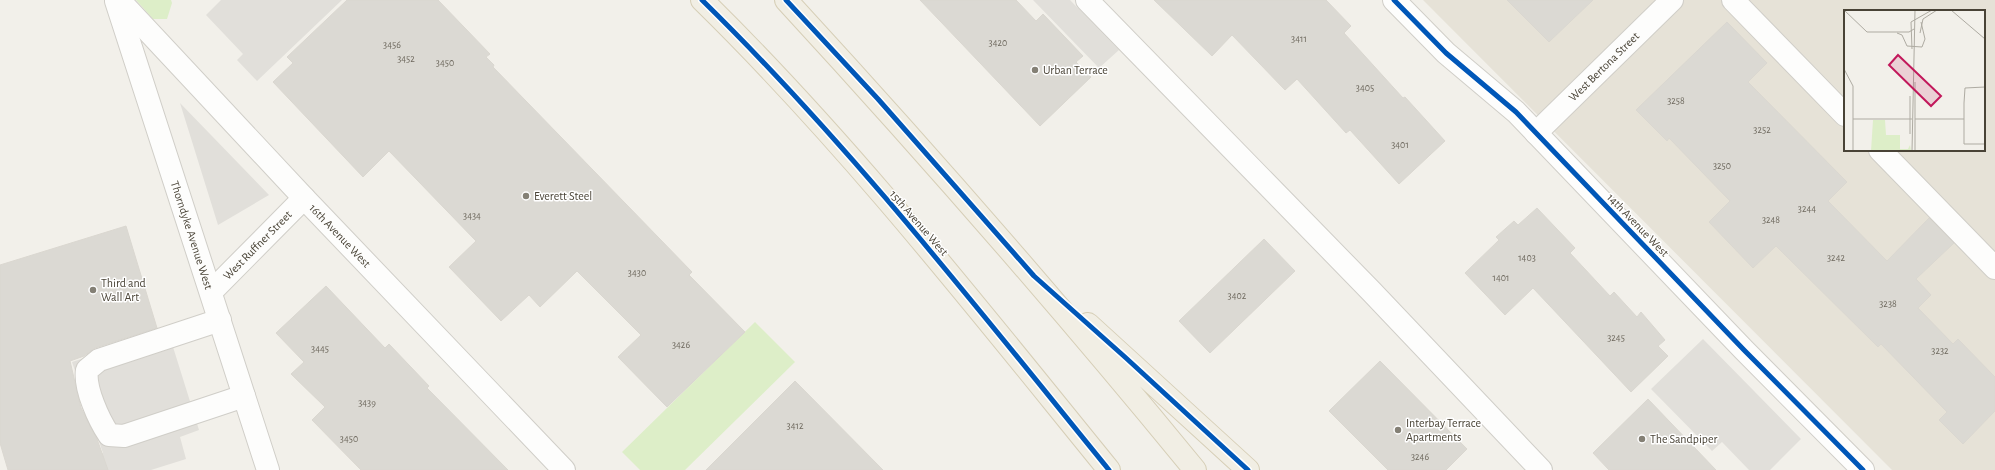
<svg xmlns="http://www.w3.org/2000/svg" width="1995" height="470" viewBox="0 0 1995 470" font-family="'Alegreya Sans',sans-serif">
  <style>
    .residential { fill: #e6e2d7; fill-rule: evenodd }
    .green { fill: #ddeec8 }
    .parking { fill: #e1dfda }
    .building { fill: #dbd9d3; stroke: #dad7d0 }
    .lines { fill: none; stroke-linecap: round; stroke-linejoin: round }
    .minor-casing { stroke: #d0cec8; stroke-width: 24 }
    .major-casing { stroke: #d6ceb6; stroke-width: 24 }
    .minor { stroke: #fdfdfc; stroke-width: 22 }
    .major { stroke: #f1eee4; stroke-width: 22 }
    .cycleway-casing { stroke: #fff; stroke-width: 8 }
    .cycleway { stroke: #0057b8; stroke-width: 5 }
    .poi-dot { fill: #848075; stroke: #fff; stroke-width: 1.5 }
    .labels { text-anchor: middle; dominant-baseline: central; stroke-width: 3; stroke-linejoin: round; paint-order: stroke }
    .number-label { font-size: 10px; fill: #6e695e }
    .street-label { font-size: 12px; fill: #494336; stroke: #fff }
    .poi-label { font-size: 12px; fill: #494336; stroke: #fff; text-anchor: start }
    .inset-road { fill: none; stroke: #aeaba2; stroke-width: 1 }
    .view { fill: #c2185b; fill-opacity: 0.15; stroke: #c2185b; stroke-width: 2 }
    .inset-edge { fill: none; stroke: #494336; stroke-width: 2 }
  </style>
  <rect width="100%" height="100%" fill="#f2f0ea"/>
  <path class="residential" d="M1423,0H1995V470H1892ZM1845,11H1984V150H1845Z"/>
  <path class="green" d="M136,0H171L172,3L167,19H153Z
    M755,322L795,362L685,470H640L622,452Z"/>
  <path class="parking" d="M221,0H342L257,81L237,60L243,54L206,15Z
    M1033,0H1070L1119,50L1099,68Z
    M180,103L269,195L218,225Z
    M168,331L199,430L180,437L186,459L151,470H51L103,453L72,362Z
    M1703,339L1801,439L1770,470H1749L1722,442L1712,451L1651,389Z"/>
  <path class="building" d="M347,0H438L490,54L486,57L494,65L493,67L692,272L689,275L745,332L667,407L618,357L641,335L577,271L540,307L529,295L501,321L449,267L476,241L389,151L363,177L273,82L293,63L287,57Z
    M920,0H1016L1036,21L1043,14L1083,56L1076,62L1091,77L1040,126Z
    M1154,0H1326L1351,26L1344,33L1403,98L1405,97L1445,141L1399,184L1350,130L1346,133L1297,79L1285,90L1232,35L1212,56Z
    M1507,0H1593L1549,42Z
    M1727,22L1767,63L1748,82L1847,182L1828,201L1887,261L1929,218L1954,243L1916,279L1931,295L1918,308L1953,344L1958,339L1995,377V411L1963,444L1939,420L1947,412L1881,344L1878,347L1776,246L1753,268L1709,222L1730,201L1669,138L1667,141L1636,110Z
    M1537,208L1575,248L1570,253L1610,296L1614,292L1637,317L1641,312L1665,340L1658,346L1668,356L1631,392L1533,288L1505,315L1465,273L1499,240L1496,237L1514,221L1518,225Z
    M126,226L157,328L95,348L84,356L70,361L81,408L97,439L108,470H8L0,443V265Z
    M1264,239L1295,271L1210,353L1179,321Z
    M326,286L385,348L389,344L429,386L427,388L508,470H361L312,420L325,407L291,374L304,362L276,333Z
    M1380,361L1467,449L1446,470H1388L1329,411Z
    M795,381L883,470H706Z
    M1648,399L1716,470H1609L1593,453Z"/>
  <g class="lines">
    <g class="minor-casing">
      <g id="minor">
        <path id="s1" d="M119,0L304,198L564,470"/>
        <path d="M1087,0L1371,291L1541,470"/>
        <path d="M1394,0L1446,53L1516,112L1744,350L1863,470"/>
        <path d="M1733,0L1845,115"/>
        <path id="s2" d="M116,1L268,470"/>
        <path id="s3" d="M1536,133L1672,0"/>
        <path d="M1880,150L1995,268"/>
        <path id="s4" d="M211,292L304,198"/>
        <path d="M220,320L99,360L87,370C84,388 99,420 109,435L124,436L244,396"/>
      </g>
    </g>
    <g class="major-casing">
      <path id="major" d="M702,0C850,145 978,309 1109,470
        M786,0C927,153 1063,309 1195,470
        M1088,324L1248,470"/>
    </g>
    <use href="#minor" class="minor"/>
    <use href="#major" class="major"/>
    <g class="cycleway-casing">
      <path id="cycleway" d="M702,0C850,145 978,309 1109,470
        M786,0L878,99L1034,276L1126,358L1248,470
        M1394,0L1446,53L1516,112L1744,350L1863,470"/>
    </g>
    <use href="#cycleway" class="cycleway"/>
  </g>
  <g class="poi-dot">
    <circle cx="1035" cy="70" r="4"/>
    <circle cx="526" cy="196" r="4"/>
    <circle cx="93" cy="290" r="4"/>
    <circle cx="1398" cy="430" r="4"/>
    <circle cx="1642" cy="439" r="4"/>
  </g>
  <g class="labels">
    <g class="number-label">
      <text x="1299" y="39">3411</text>
      <text x="998" y="43">3420</text>
      <text x="392" y="45">3456</text>
      <text x="406" y="59">3452</text>
      <text x="445" y="63">3450</text>
      <text x="1365" y="88">3405</text>
      <text x="1676" y="101">3258</text>
      <text x="1762" y="130">3252</text>
      <text x="1400" y="145">3401</text>
      <text x="1722" y="166">3250</text>
      <text x="1807" y="209">3244</text>
      <text x="472" y="216">3434</text>
      <text x="1771" y="220">3248</text>
      <text x="1527" y="258">1403</text>
      <text x="1836" y="258">3242</text>
      <text x="637" y="273">3430</text>
      <text x="1501" y="278">1401</text>
      <text x="1237" y="296">3402</text>
      <text x="1888" y="304">3238</text>
      <text x="1616" y="338">3245</text>
      <text x="681" y="345">3426</text>
      <text x="320" y="349">3445</text>
      <text x="1940" y="351">3232</text>
      <text x="367" y="403">3439</text>
      <text x="795" y="426">3412</text>
      <text x="349" y="439">3450</text>
      <text x="1420" y="457">3246</text>
    </g>
    <g class="street-label">
      <text stroke="none"><textPath href="#s3" startOffset="95">West Bertona Street</textPath></text>
      <text transform="translate(919 223) rotate(49)">15th Avenue West</text>
      <text transform="translate(1638 225) rotate(46)">14th Avenue West</text>
      <text stroke="none"><textPath href="#s2" startOffset="246">Thorndyke Avenue West</textPath></text>
      <text stroke="none"><textPath href="#s1" startOffset="323">16th Avenue West</textPath></text>
      <text stroke="none"><textPath href="#s4" startOffset="66">West Ruffner Street</textPath></text>
    </g>
    <g class="poi-label">
      <text x="1043" y="70">Urban Terrace</text>
      <text x="534" y="196">Everett Steel</text>
      <text x="101" y="283">Third and<tspan x="101" dy="14">Wall Art</tspan></text>
      <text x="1406" y="423">Interbay Terrace<tspan x="1406" dy="14">Apartments</tspan></text>
      <text x="1650" y="439">The Sandpiper</text>
    </g>
  </g>
  <g transform="translate(1844 10)">
    <rect width="141" height="141" fill="#f2f0ea"/>
    <path d="M29,110H41L42,125H56V139H64L66,135L67,141H27Z" fill="#ddeec8"/>
    <path class="inset-road" d="M0,0L23,22H65L70,19M107,0L141,29M53,23L58,25L63,36L78,37L81,29L77,12M76,23L79,9L93,0M68,39L67,12L88,0M0,59L9,76V141M71,72V141M141,77L121,78L120,93V134H141M66,86V124M9,109H68M71,109H120M68,141L71,0"/>
    <path class="view" d="M54,45L97,86L87,96L45,55Z"/>
    <rect width="141" height="141" class="inset-edge"/>
  </g>
</svg>
